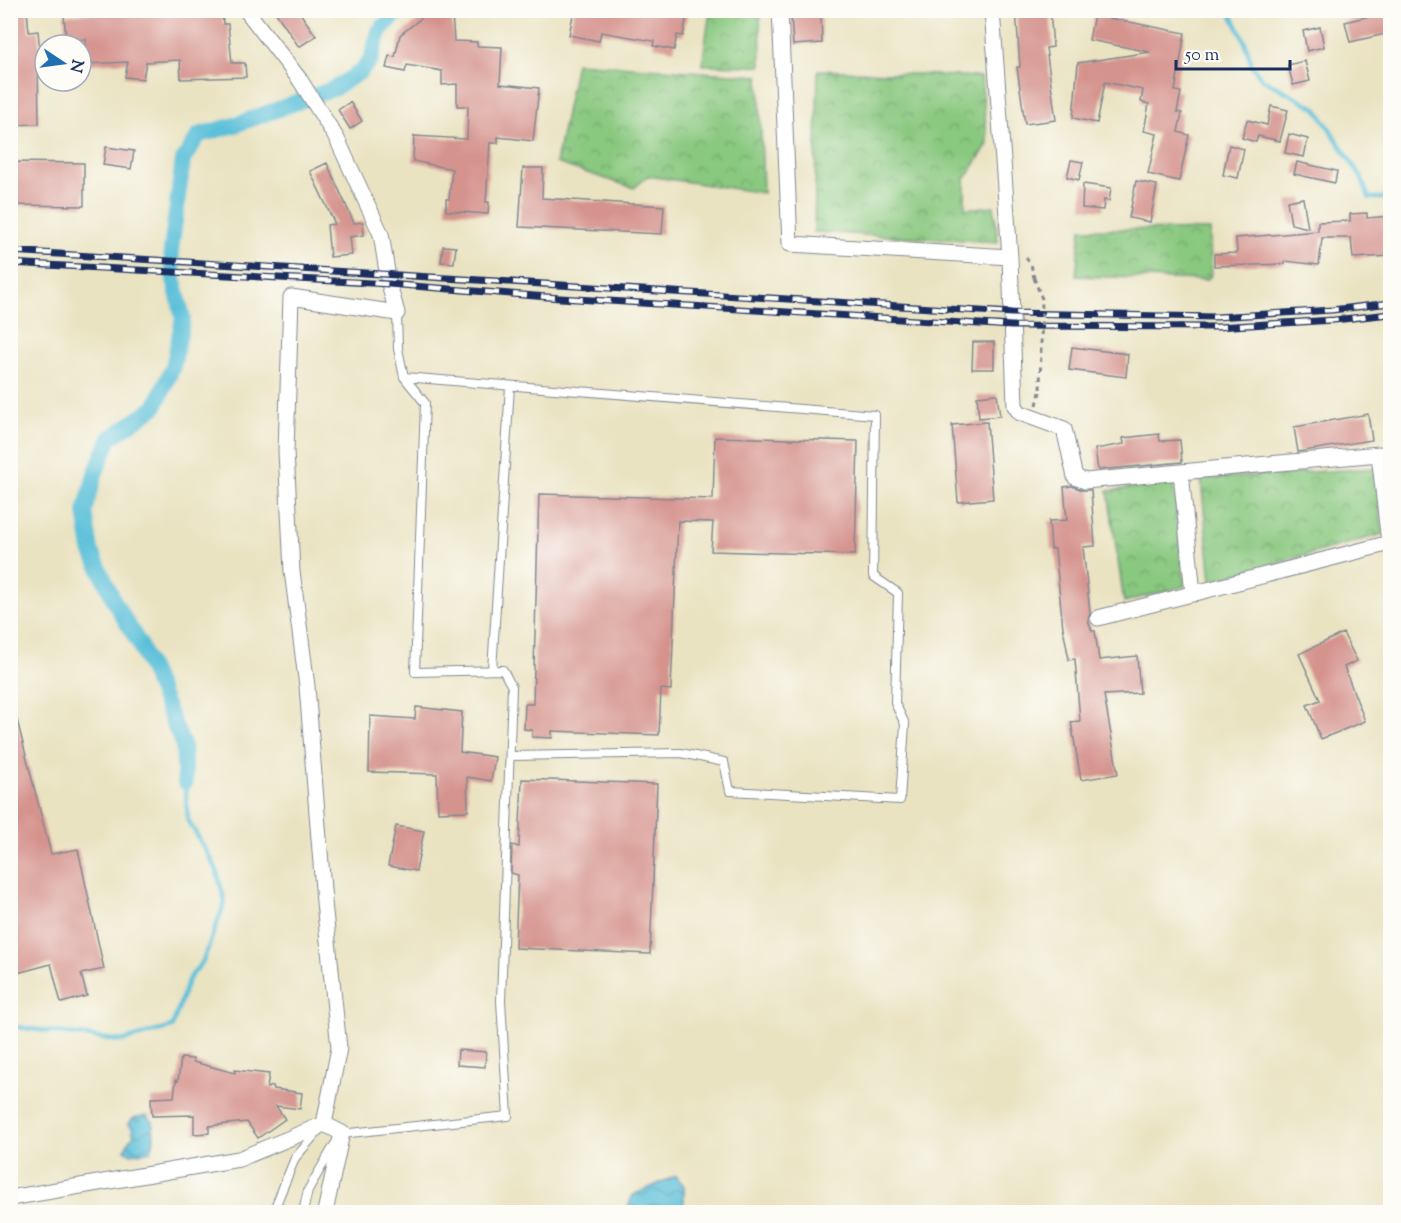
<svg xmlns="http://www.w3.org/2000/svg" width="1401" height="1223" viewBox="0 0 1401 1223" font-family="'Sorts Mill Goudy',serif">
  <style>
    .park { fill: url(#park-crowns); stroke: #527c6e; stroke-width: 1.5 }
    .water { fill: url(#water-waves); stroke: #3b789c; stroke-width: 1.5 }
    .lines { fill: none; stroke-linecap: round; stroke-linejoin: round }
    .stream { stroke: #5bc0d9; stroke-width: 4.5 }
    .canal { stroke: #5bc0d9; stroke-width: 16 }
    .building { fill: #d5938d }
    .lane-casing { stroke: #828990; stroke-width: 10 }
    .street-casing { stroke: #828990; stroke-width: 17 }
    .path { stroke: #828990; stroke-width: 3; stroke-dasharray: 4.5 4.5; stroke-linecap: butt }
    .lane { stroke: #fff; stroke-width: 8 }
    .street { stroke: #fff; stroke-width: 15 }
    .rail-casing { stroke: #1b2f5e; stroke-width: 7 }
    .rail { stroke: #fdfcf7; stroke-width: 4.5; stroke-dasharray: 14; stroke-linecap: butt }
    .path-bridge { stroke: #828990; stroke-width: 3; stroke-dasharray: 4.5 4.5; stroke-linecap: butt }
  </style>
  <defs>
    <pattern id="park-crowns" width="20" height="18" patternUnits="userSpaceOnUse" patternTransform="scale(1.5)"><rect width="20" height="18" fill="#89c87f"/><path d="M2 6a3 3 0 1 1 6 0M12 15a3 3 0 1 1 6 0" fill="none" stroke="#6fa36b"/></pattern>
    <pattern id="water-waves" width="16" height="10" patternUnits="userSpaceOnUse" patternTransform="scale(1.5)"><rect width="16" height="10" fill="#5bc0d9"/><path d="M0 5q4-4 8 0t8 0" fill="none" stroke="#4a9cb3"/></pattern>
  </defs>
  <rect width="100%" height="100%" fill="#fdfcf7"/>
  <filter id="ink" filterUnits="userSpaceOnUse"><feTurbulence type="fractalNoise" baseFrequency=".0167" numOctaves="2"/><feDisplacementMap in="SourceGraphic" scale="12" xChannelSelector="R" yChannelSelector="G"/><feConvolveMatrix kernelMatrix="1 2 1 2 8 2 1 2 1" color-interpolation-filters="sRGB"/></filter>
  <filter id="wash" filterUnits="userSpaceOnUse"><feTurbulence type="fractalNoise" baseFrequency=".008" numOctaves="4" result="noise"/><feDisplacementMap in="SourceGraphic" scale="24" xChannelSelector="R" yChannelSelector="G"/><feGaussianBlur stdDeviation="1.35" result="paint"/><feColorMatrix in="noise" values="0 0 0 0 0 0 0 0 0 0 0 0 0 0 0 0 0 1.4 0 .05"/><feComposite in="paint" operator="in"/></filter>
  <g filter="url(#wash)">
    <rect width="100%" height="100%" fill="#eae3c2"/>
    <path class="park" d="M710,11H760L761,66L702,65Z
      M576,63L759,76L763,193L648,176L634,188L556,163Z
      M818,70L981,77L988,144L965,179V209L994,206L998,242L814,232Z
      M1081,229L1210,230L1211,275L1207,280L1076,276Z
      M1375,468L1383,534L1211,581L1201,479Z
      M1173,482L1185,586L1124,602L1108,491Z"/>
    <path class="water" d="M146,1115L153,1122L154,1140L151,1151L131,1154L125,1150L129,1140L134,1136L132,1127L128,1124L134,1118Z
      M676,1176L684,1186V1212H626L633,1195Z"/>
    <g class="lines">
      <path class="stream" d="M1229,10L1245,42L1252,66L1262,79L1316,108L1361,177L1369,198H1390
        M10,1026L121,1041L172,1027L188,980L203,961L225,902L216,868L188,820L185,782"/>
      <path class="canal" d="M185,782L183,745L139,643L116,605L91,550L85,512L95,474L110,438L155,407L173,367L183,318L174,279L171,250L183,160L199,135L235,125L335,88L360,72L371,59L379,31L400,10"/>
    </g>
    <g id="blocks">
      <path class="building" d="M10,10H27L29,32L38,31L41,60H38L39,124L10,125V68L15,67L10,32Z
        M91,10H222L223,24H228L232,63H245L246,77L181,79L180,60L146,62L143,79L125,77L128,62L87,64L86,39L66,41L64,15L91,13Z
        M274,10H298L316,36L299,47Z
        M574,10H688L683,36L677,35L674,50L653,46L654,41L601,32L599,41L569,35Z
        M1016,10H1050L1053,47L1046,48L1056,120L1025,124L1017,67H1020Z
        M429,12L432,14L452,13L454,41L477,42V46L502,47L500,84L539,88L533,141L498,137V143H490L486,202H489L488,214L446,211V199H449L452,169L413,161L414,136L467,139L468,106H457V84L442,85V71L407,65L405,72L386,68L389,56L395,57L400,35Z
        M1387,12L1390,33L1350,42L1345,22Z
        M821,14L822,43L793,45L791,16Z
        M1094,15L1185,33L1175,91L1181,92L1177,112L1182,113L1178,132L1189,135L1179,181L1148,174L1157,134L1144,131L1149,104L1141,102L1143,90L1105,82L1097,123L1073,118L1078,63L1150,52L1089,40Z
        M1320,27L1324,47L1307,51L1303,31Z
        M1305,61L1310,81L1293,85L1288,65Z
        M350,102L362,121L350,129L338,110Z
        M1271,106L1288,110L1280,141L1258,136L1256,142L1242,138L1247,120L1267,125Z
        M1289,134L1308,139L1304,157L1285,153Z
        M1229,145L1244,149L1238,178L1223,175Z
        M106,147L134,151L131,169L103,165Z
        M1071,160L1083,162L1079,180L1067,177Z
        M10,162L84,163V206L10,205Z
        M1297,162L1337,171L1335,183L1294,174Z
        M327,163L354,223L363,222L364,235L350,237L352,255L330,257L327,225L335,224L310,171Z
        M523,168H543L542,198L664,206L662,234L519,227Z
        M1136,181L1157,185L1150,222L1129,218Z
        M1083,184L1111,188L1109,201L1104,200L1103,210L1082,208Z
        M1303,198L1308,228L1291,224L1287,201Z
        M1367,213V218L1390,216V256L1353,258L1351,238H1322L1319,265L1285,261V264L1214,266V254L1237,253L1236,238L1318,231V222L1350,221V214Z
        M443,246L456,247L454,263L441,262Z
        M973,342H994V369H972Z
        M1072,347L1128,354L1126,377L1069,370Z
        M997,394L1000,416L979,418L977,396Z
        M1368,414L1372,440L1298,452L1294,427Z
        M987,422L993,499L958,502L952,425Z
        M1159,434L1160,441L1180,440L1182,462L1098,470L1095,449L1124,444L1123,438Z
        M715,437L858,441L855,555L711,551L713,522L678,521L671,690L661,689L659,735L552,731V738L532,737V730L524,729L525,704H533L539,494L713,499Z
        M1072,486L1082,490H1091L1095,546L1083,547L1090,613L1088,620L1092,631H1095L1099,660L1137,656L1140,693L1104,695L1118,774L1081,780L1071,722L1080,721L1075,659L1069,660L1063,628L1055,549H1051L1049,521L1067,520L1064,487Z
        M1343,633L1357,661L1344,667L1365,721L1321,739L1307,705L1320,700L1299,654Z
        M416,707L462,712L460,752L495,757L491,781L467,777L468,811L438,812L437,774L369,772L370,716L415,719Z
        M10,712H15L51,854L78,849L104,969L81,974L87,996L61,1003L51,964L10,975Z
        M522,779L657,784L650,954L515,948L518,875L511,873L512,845L519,847Z
        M396,826L424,831L416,871L388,866Z
        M458,1050L486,1052L485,1067L457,1065Z
        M181,1058L193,1059V1062L235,1073V1070L269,1074L267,1088L273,1086L274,1089L302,1093L300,1109L276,1106L285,1119L258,1138L247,1122L209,1126V1133L194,1134V1115L152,1116L151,1098L174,1097L176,1080L178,1081Z"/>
    </g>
  </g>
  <g filter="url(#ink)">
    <use href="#blocks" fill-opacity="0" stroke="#828990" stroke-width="1.5"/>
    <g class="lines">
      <g class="lane-casing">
        <path id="lane" d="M397,313L398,349L404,377L875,415L873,576L898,593L895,703L905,724L900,800L730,791L724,762L681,753L511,756
          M492,670L510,386
          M341,1134L508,1116L501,1001L512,687L503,670L415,672L425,403L404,377
          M273,1212L295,1158L320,1129
          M303,1212L308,1190L335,1144"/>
      </g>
      <g class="street-casing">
        <path id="street" d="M246,10L300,80L337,139L381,234L389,284L397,313L291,297L286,451L292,571L307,686L324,902L339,1048L324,1124L342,1133L325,1212
          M780,10L790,244L1010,257
          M992,10L1010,257L1015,406L1020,413L1064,429L1075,477L1085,481L1181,472L1193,594
          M1181,472L1379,454L1389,543
          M1098,618L1390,543
          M10,1198L239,1159L324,1124"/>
      </g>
      <path class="path" d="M1026,258L1031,264L1034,278
        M1037,405L1040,392"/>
      <use href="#lane" class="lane"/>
      <use href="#street" class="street"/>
      <g class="rail-casing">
        <path id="rail" d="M10,251L1012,313L1216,317L1332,310L1390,303
          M10,263L389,284L560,298L1012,326L1217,327L1334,320L1390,314"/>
      </g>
      <use href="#rail" class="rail"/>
      <path class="path-bridge" d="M1034,278L1042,299L1040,392"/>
    </g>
  </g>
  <rect width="1401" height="1223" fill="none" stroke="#fdfcf7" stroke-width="36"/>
  <g transform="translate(63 63) rotate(103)"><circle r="28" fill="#fdfcf7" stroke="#a3aaba" stroke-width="1.5"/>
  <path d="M0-4.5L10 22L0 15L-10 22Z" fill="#1f6fb2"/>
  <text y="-9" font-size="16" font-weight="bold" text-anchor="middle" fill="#1b2f5e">N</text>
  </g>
  <path d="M1176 60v9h114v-9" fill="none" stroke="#1b2f5e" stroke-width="3"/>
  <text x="1185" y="60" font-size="18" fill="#1b2f5e" stroke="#fdfcf7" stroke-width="4.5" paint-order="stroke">50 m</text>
</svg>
